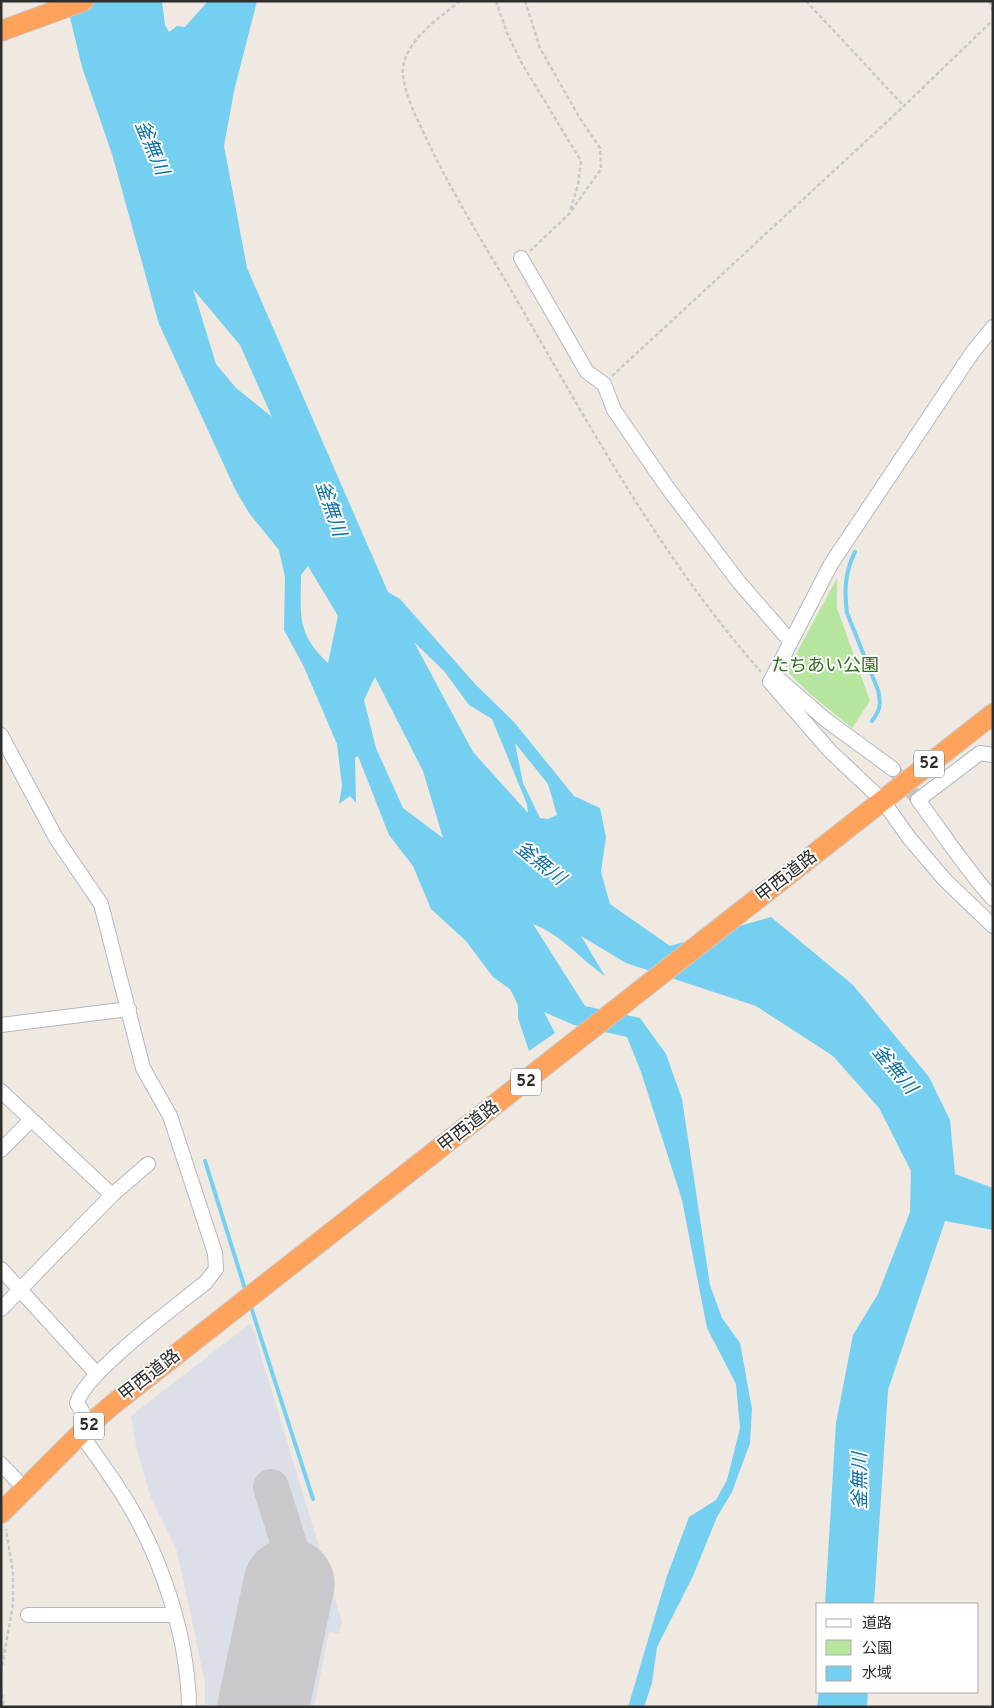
<svg xmlns="http://www.w3.org/2000/svg" width="994" height="1708" viewBox="0 0 994 1708" font-family="Overpass,'Noto Sans JP',sans-serif">
  <style>
    .airport { fill: #dcdee8 }
    .green { fill: #b6e59e }
    .water { fill: #75cff0; fill-rule: evenodd }
    .lines { fill: none; stroke-linecap: round; stroke-linejoin: round }
    .stream { stroke: #75cff0; stroke-width: 4 }
    .taxiway { stroke: #c9c8cc; stroke-width: 36 }
    .runway { stroke: #c9c8cc; stroke-width: 91 }
    .minor-tunnel { stroke: #c8c4bd; stroke-width: 14; stroke-dasharray: 14 7; stroke-linecap: butt }
    .minor-casing { stroke: #b4b7c1; stroke-width: 16 }
    .highway-casing { stroke: #c9c9c9; stroke-width: 22 }
    .path { stroke: #c9c9c9; stroke-width: 2.5; stroke-dasharray: 4 2.5; stroke-linecap: butt }
    .minor { stroke: #fff; stroke-width: 14 }
    .highway { stroke: #ffa35c; stroke-width: 20 }
    .labels { text-anchor: middle; dominant-baseline: central; stroke-width: 4; stroke-linejoin: round; paint-order: stroke }
    .shield { fill: #fff; stroke: #6d6d6d; stroke-width: 1 }
    .shield-label { font-size: 16px; font-weight: bold; fill: #2e2e2e }
    .park-label { font-size: 18px; fill: #2c6e1b; stroke: #fff }
    .street-label { font-size: 18px; fill: #2e2e2e; stroke: #fff }
    .water-label { font-size: 19px; font-style: italic; fill: #0d6fa3; stroke: #fff }
  </style>
  <rect width="100%" height="100%" fill="#efe9e1"/>
  <path class="airport" d="M251,1323L342,1622L339,1634L329,1632L314,1707H205V1682L177,1551L151,1498L137,1450L131,1416Z"/>
  <path class="green" d="M837,578V608L870,701L852,728L810,694L787,671Z"/>
  <path class="water" d="M66,1H162L165,25L169,32L177,26L185,27L208,1H257L234,91L224,146L247,268L388,592L400,599L476,685L514,722L574,796L600,808L606,837L601,872L610,904L670,946L771,917L853,985L929,1077L950,1120L955,1174L993,1188V1230L945,1221L888,1390L874,1604H825L836,1423L853,1335L878,1294L910,1212L911,1171L879,1108L833,1056L756,1006L626,963L581,936L605,976C580,959 562,935 533,924L585,1006L640,1018L666,1054L682,1099L710,1285L722,1318L740,1343L752,1409L750,1443L732,1492L717,1517L693,1576L657,1647L652,1683L644,1707H628L667,1576L689,1517L716,1500L727,1480L740,1428L736,1384L707,1328L682,1200L641,1072L627,1037L574,1025L544,1012L555,1033L529,1051L518,1018V1005L510,989L493,977L466,941L431,909L413,866L389,835L358,756L355,758L356,803L350,796L339,804L342,786L337,744L304,667L284,630L285,577L279,550L249,513L235,489L159,324L112,154L82,67ZM193,289L240,345L272,417L236,388L216,364ZM308,566L338,616L328,663C296,633 301,615 301,575ZM414,642L444,671L469,705L492,719L527,804L528,813L473,752ZM375,677L423,771L443,838L403,808L376,748L364,700ZM515,743L548,784L557,815L548,819L540,818L523,783Z
    M819,1692H868L867,1707H817Z"/>
  <g class="lines">
    <path class="stream" d="M855,552C845,572 844,591 847,613L878,690C881,704 881,709 872,721
      M205,1161L246,1292
      M250,1304L313,1499"/>
    <path class="taxiway" d="M271,1487L294,1560L289,1584"/>
    <path class="runway" d="M263,1707L289,1584"/>
    <path class="minor-tunnel" d="M893,769L918,800"/>
    <g class="minor-casing">
      <path id="minor" d="M521,258L587,372L604,384L614,410L667,487L738,581L790,641
        M993,327L972,353L831,564L770,682L830,751L883,801L910,839L945,880L993,926
        M774,675L826,720L893,769
        M1,735L56,838L101,904L143,1068L170,1116L215,1253L216,1269L206,1282C178,1305 85,1373 77,1403L90,1424
        M993,755L980,753L918,800C943,833 965,868 993,899
        M1,1025L129,1009
        M1,1091L112,1195
        M1,1150L31,1120
        M1,1269L96,1373
        M1,1309L112,1195L148,1164
        M81,1434C96,1456 112,1477 126,1500C162,1559 188,1637 189,1707
        M1,1464L26,1490
        M28,1615H175"/>
    </g>
    <g class="highway-casing">
      <path id="highway" d="M1,31L83,1
        M1,1513L90,1424L117,1401L993,714"/>
    </g>
    <path class="path" d="M460,1C439,18 400,44 403,75C405,97 417,118 426,138C449,186 476,232 504,278C583,413 657,554 761,672
      M496,1L507,33L521,62L581,161L578,185L570,211
      M525,1L540,48L579,117L600,148L601,169L569,214L530,251
      M806,1L904,106
      M989,1L993,11
      M612,376L904,106L993,20
      M1,1672L13,1604V1573L6,1529
      M1,1688L4,1707"/>
    <use href="#minor" class="minor"/>
    <use href="#highway" class="highway"/>
  </g>
  <g class="labels">
    <g class="shield">
      <rect x="914" y="750.5" width="30" height="27" rx="4"/>
      <rect x="511" y="1068.5" width="30" height="27" rx="4"/>
      <rect x="74" y="1412.5" width="30" height="27" rx="4"/>
    </g>
    <g class="shield-label">
      <text x="929" y="764">52</text>
      <text x="526" y="1082">52</text>
      <text x="89" y="1426">52</text>
    </g>
    <g class="park-label">
      <text x="825" y="666">たちあい公園</text>
    </g>
    <g class="street-label">
      <text transform="translate(787 877) rotate(-38)">甲西道路</text>
      <text transform="translate(469 1127) rotate(-38)">甲西道路</text>
      <text transform="translate(150 1376) rotate(-38)">甲西道路</text>
    </g>
    <g class="water-label">
      <text transform="translate(151 148) rotate(67)">釜無川</text>
      <text transform="translate(330 509) rotate(71)">釜無川</text>
      <text transform="translate(540 864) rotate(39)">釜無川</text>
      <text transform="translate(894 1070) rotate(50)">釜無川</text>
      <text transform="translate(861 1481) rotate(-90)">釜無川</text>
    </g>
  </g>
  <rect width="994" height="1708" fill="none" stroke="#2e2e2e" stroke-width="5"/>
  <rect x="816" y="1603" width="162" height="90" fill="#ffffff" stroke="#ababab"/>
  <rect x="826" y="1619" width="25" height="8" fill="#ffffff" stroke="#ababab"/>
  <text x="862" y="1628" font-size="15" fill="#2e2e2e">道路</text>
  <rect x="826" y="1640" width="25" height="15" fill="#b6e59e" stroke="#ababab"/>
  <text x="862" y="1653" font-size="15" fill="#2e2e2e">公園</text>
  <rect x="826" y="1666" width="25" height="15" fill="#75cff0" stroke="#ababab"/>
  <text x="862" y="1678" font-size="15" fill="#2e2e2e">水域</text>
</svg>
